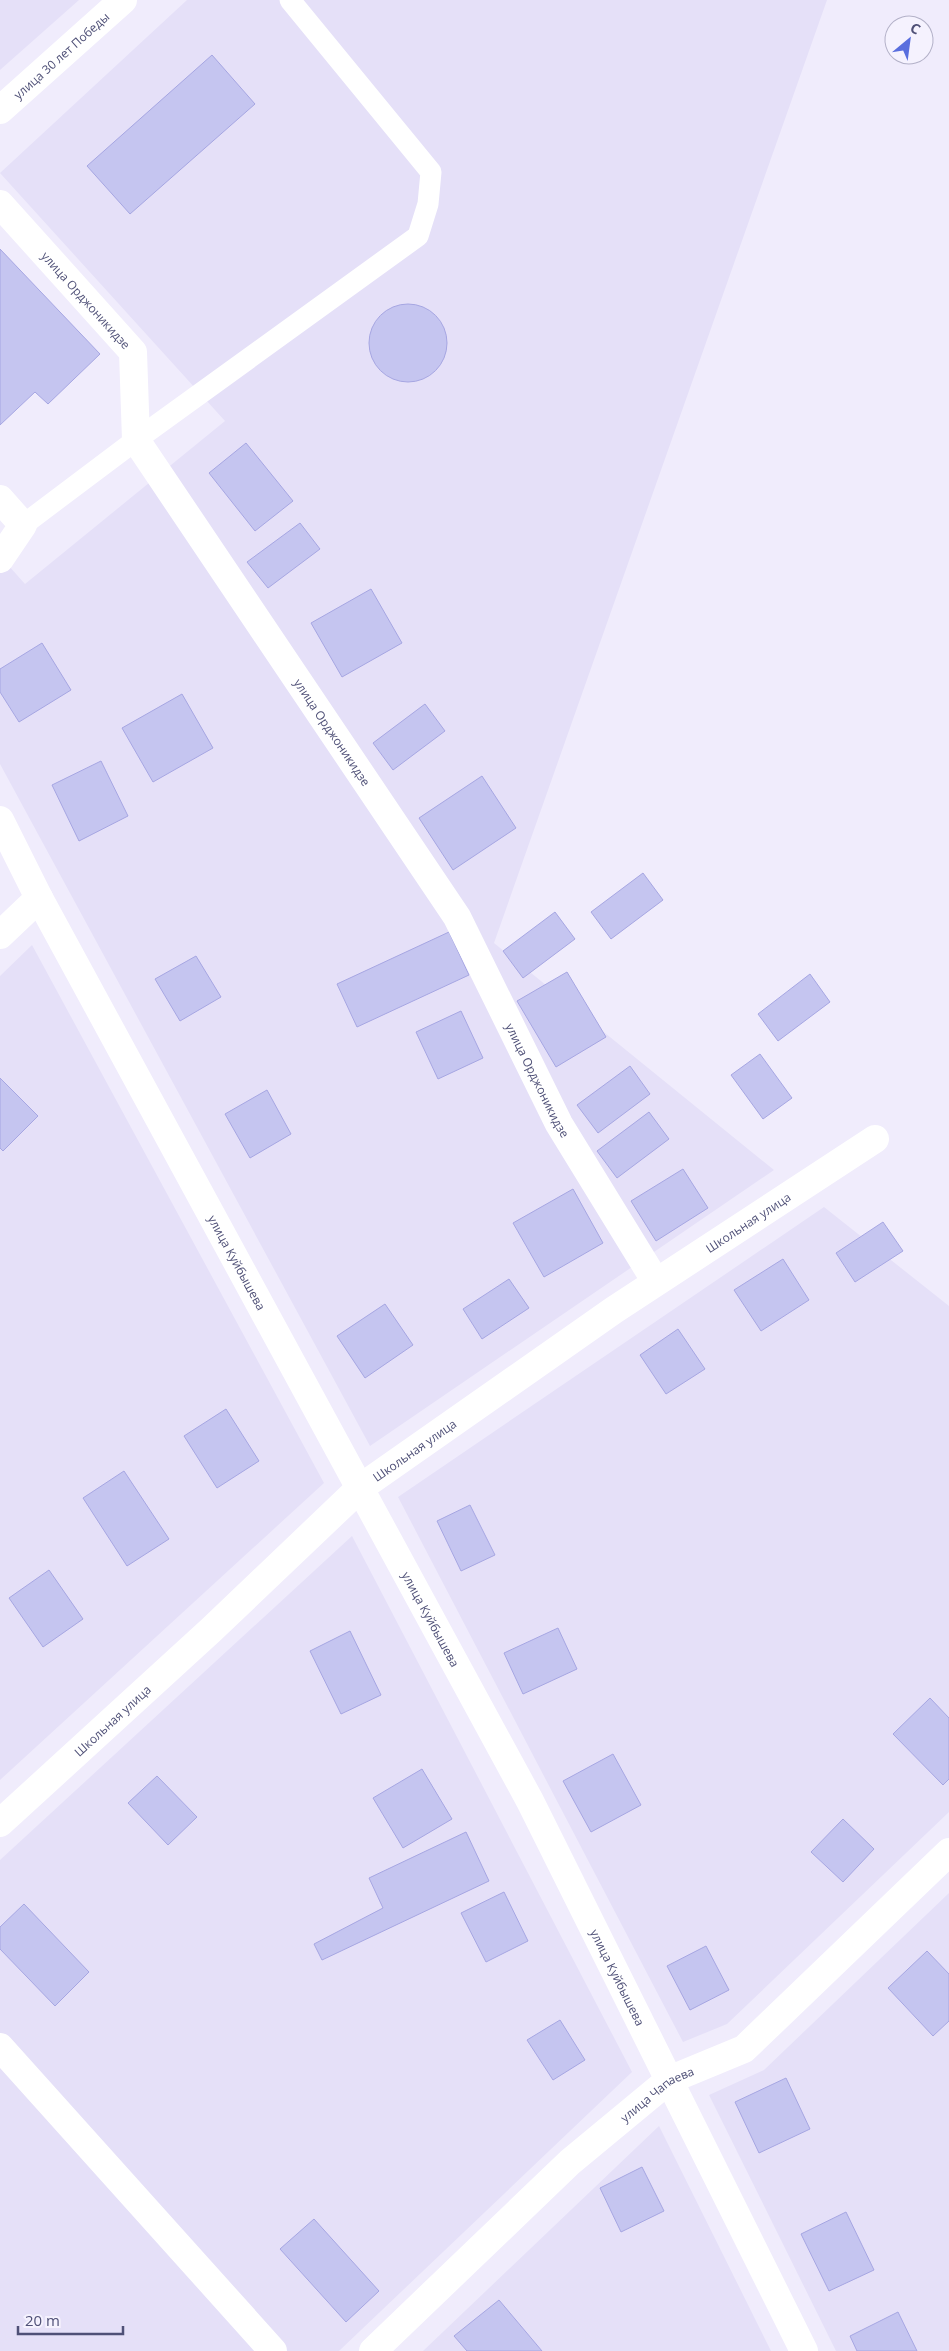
<svg xmlns="http://www.w3.org/2000/svg" width="949" height="2351" viewBox="0 0 949 2351" font-family="'Open Sans',sans-serif">
  <style>
    .residential { fill: #e5e0f8 }
    .building { fill: #c5c5f0; stroke: #a6a6e2 }
    .lines { fill: none; stroke-linecap: round; stroke-linejoin: round }
    .lane { stroke: #fff; stroke-width: 21 }
    .street { stroke: #fff; stroke-width: 28 }
    .labels { text-anchor: middle; dominant-baseline: central; stroke-width: 4; stroke-linejoin: round; paint-order: stroke }
    .street-label { font-size: 12px; fill: #4f5077; stroke: #f5f2fe }
  </style>
  <rect width="100%" height="100%" fill="#f0ecfc"/>
  <path class="residential" d="M0,0H79L0,70Z
    M187,0H827L494,943L774,1170L370,1446L0,764V556L25,584L225,421L0,173Z
    M32,945L324,1483L0,1780V976Z
    M824,1207L949,1306V1812L727,2024L683,2042L398,1497Z
    M352,1536L632,2072L339,2351H0V1860Z
    M949,1893V2351H836L709,2095L764,2070Z
    M659,2126L771,2351H423Z"/>
  <path class="building" d="M212,55L255,104L130,214L87,166Z
    M0,249L100,354L48,404L35,392L0,425Z
    M369 343a39 39 0 1 1 78 0a39 39 0 1 1-78 0Z
    M246,443L293,501L255,531L209,473Z
    M300,523L320,549L268,588L247,562Z
    M371,589L402,643L342,677L311,623Z
    M42,643L71,690L19,722L0,692V669Z
    M182,694L213,748L153,782L122,728Z
    M425,704L445,731L393,770L373,743Z
    M101,761L128,816L79,841L52,785Z
    M482,776L516,828L453,870L419,818Z
    M643,873L663,900L611,939L591,912Z
    M555,912L575,939L523,978L503,951Z
    M449,932L469,975L357,1027L337,984Z
    M196,956L221,997L180,1021L155,979Z
    M567,972L606,1037L556,1067L517,1001Z
    M810,974L830,1002L778,1041L758,1014Z
    M461,1011L483,1058L438,1079L416,1032Z
    M760,1054L792,1098L763,1119L731,1075Z
    M630,1066L650,1094L598,1133L577,1105Z
    M0,1078L38,1116L3,1151L0,1148Z
    M267,1090L291,1134L250,1158L225,1114Z
    M649,1112L669,1139L617,1178L597,1151Z
    M683,1169L708,1208L656,1241L631,1201Z
    M573,1189L603,1243L544,1277L513,1223Z
    M883,1222L903,1251L855,1282L836,1253Z
    M783,1259L809,1300L761,1331L734,1290Z
    M509,1279L529,1308L482,1339L463,1309Z
    M385,1304L413,1345L365,1378L337,1336Z
    M678,1329L705,1369L666,1394L640,1355Z
    M226,1409L259,1461L217,1488L184,1436Z
    M124,1471L169,1539L127,1566L83,1498Z
    M470,1505L495,1555L461,1571L437,1521Z
    M49,1570L83,1619L43,1647L9,1598Z
    M558,1628L577,1669L523,1694L504,1653Z
    M350,1631L381,1695L341,1714L310,1651Z
    M930,1698L949,1718V1779L943,1785L893,1734Z
    M613,1754L641,1805L591,1832L563,1781Z
    M422,1769L452,1819L403,1848L373,1798Z
    M157,1776L197,1817L168,1845L128,1803Z
    M843,1819L874,1849L843,1882L811,1852Z
    M466,1832L489,1881L322,1960L314,1944L383,1908L369,1878Z
    M504,1892L528,1941L486,1962L461,1913Z
    M24,1904L89,1972L55,2006L0,1949V1927Z
    M706,1946L729,1990L690,2010L667,1966Z
    M927,1951L949,1974V2021L933,2036L888,1988Z
    M560,2020L585,2060L553,2080L527,2040Z
    M786,2078L810,2129L759,2153L735,2102Z
    M642,2167L664,2211L621,2232L600,2188Z
    M846,2212L874,2270L829,2291L801,2234Z
    M314,2219L379,2291L346,2322L280,2249Z
    M499,2300L542,2351H467L454,2336Z
    M898,2312L917,2351H857L850,2336Z"/>
  <g class="lines">
    <path class="lane" d="M23,525L136,440L418,236L428,204L431,172L290,0"/>
    <g class="street">
      <path id="s1" d="M0,110L123,0"/>
      <path id="s2" d="M0,204L133,352L136,440L457,917L559,1124L656,1282"/>
      <path d="M0,499L23,525L0,559"/>
      <path id="s3" d="M0,820L39,898L530,1801L804,2351"/>
      <path d="M0,935L39,898"/>
      <path id="s4" d="M0,1823L211,1630L360,1488L614,1310L875,1139"/>
      <path d="M0,2047L273,2351"/>
      <path id="s5" d="M373,2351L570,2162L669,2080L744,2049L949,1852"/>
    </g>
  </g>
  <g class="labels">
    <g class="street-label">
      <text stroke="none"><textPath href="#s1" startOffset="82">улица 30 лет Победы</textPath></text>
      <text stroke="none"><textPath href="#s2" startOffset="129">улица Орджоникидзе</textPath></text>
      <text stroke="none"><textPath href="#s2" startOffset="639">улица Орджоникидзе</textPath></text>
      <text stroke="none"><textPath href="#s2" startOffset="1044">улица Орджоникидзе</textPath></text>
      <text stroke="none"><textPath href="#s4" startOffset="962">Школьная улица</textPath></text>
      <text stroke="none"><textPath href="#s3" startOffset="502">улица Куйбышева</textPath></text>
      <text stroke="none"><textPath href="#s4" startOffset="558">Школьная улица</textPath></text>
      <text stroke="none"><textPath href="#s3" startOffset="908">улица Куйбышева</textPath></text>
      <text stroke="none"><textPath href="#s4" startOffset="152">Школьная улица</textPath></text>
      <text stroke="none"><textPath href="#s3" startOffset="1312">улица Куйбышева</textPath></text>
      <text stroke="none"><textPath href="#s5" startOffset="384">улица Чапаева</textPath></text>
    </g>
  </g>
  <g transform="translate(909 40) rotate(29)"><circle r="24" fill="#f5f2fe" stroke="#b3b1c8"/>
  <path d="M0-4L9 19L0 12L-9 19Z" fill="#596ede"/>
  <text y="-8" font-size="14" font-weight="bold" text-anchor="middle" fill="#4f5077">С</text>
  </g>
  <path d="M18 2326v8h105v-8" fill="none" stroke="#4f5077" stroke-width="2.5"/>
  <text x="25" y="2326" font-size="15" fill="#4f5077" stroke="#f5f2fe" stroke-width="4" paint-order="stroke">20 m</text>
</svg>
